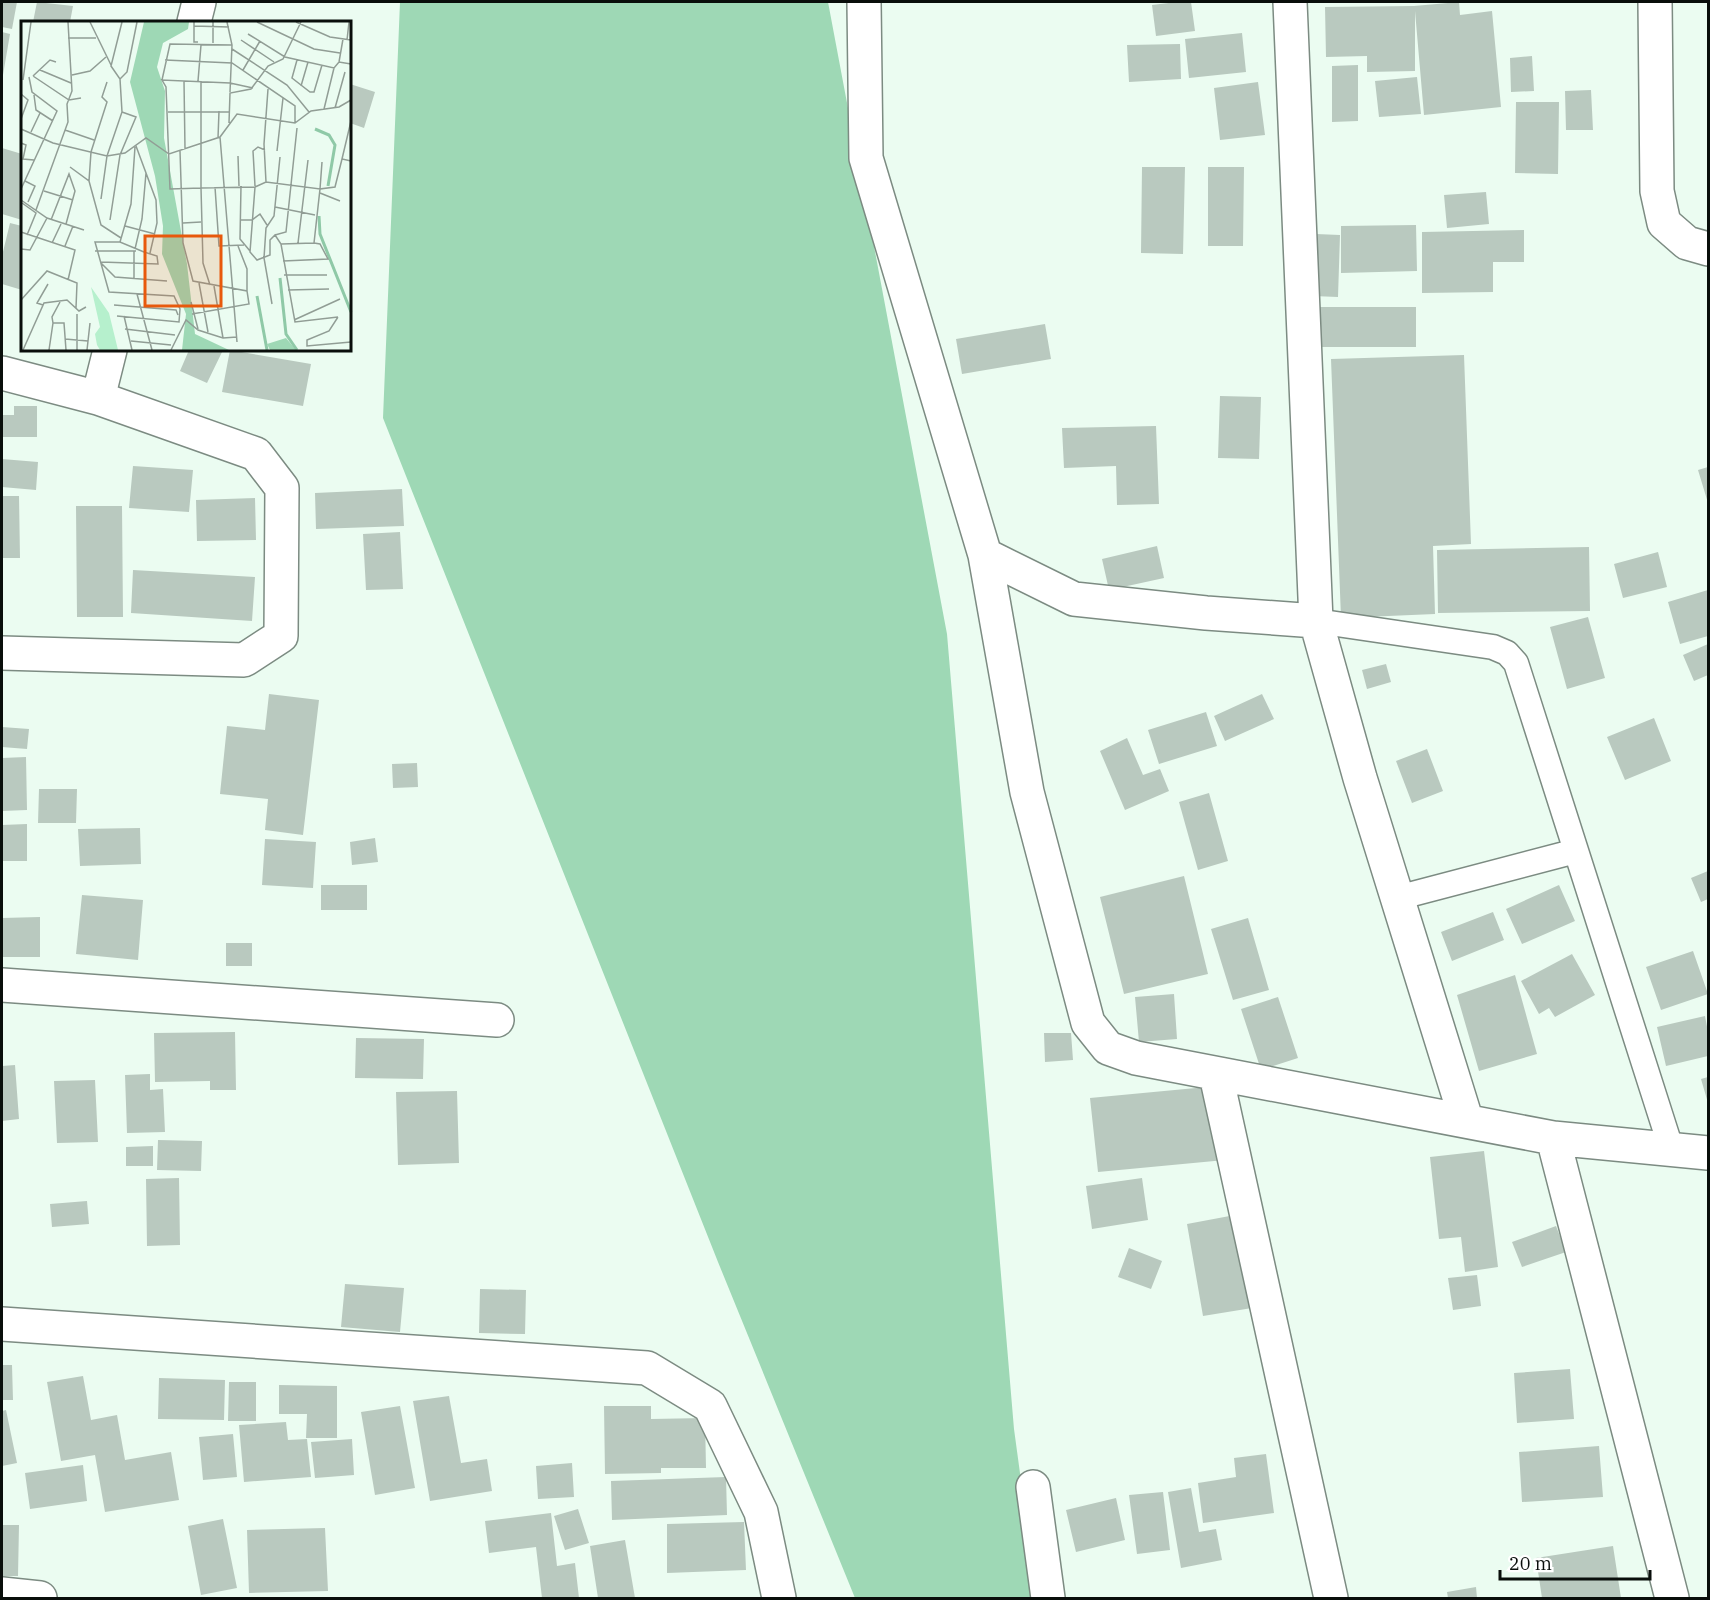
<svg xmlns="http://www.w3.org/2000/svg" width="1710" height="1600" viewBox="0 0 1710 1600" font-family="'IBM Plex Serif',serif">
  <style>
    .forest { fill: #9ed8b5 }
    .building { fill: #b9c9bf }
    .lines { fill: none; stroke-linecap: round; stroke-linejoin: round }
    .service-casing { stroke: #7c8b82; stroke-width: 27 }
    .minor-casing { stroke: #7c8b82; stroke-width: 36 }
    .service { stroke: #fff; stroke-width: 24 }
    .minor { stroke: #fff; stroke-width: 33 }
    .inset-river { fill: none; stroke: #8fc9a7; stroke-width: 3 }
    .inset-road { fill: none; stroke: #919d95; stroke-width: 1.5 }
    .view { fill: #e8590c; fill-opacity: 0.15; stroke: #e8590c; stroke-width: 3 }
    .inset-edge { fill: none; stroke: #090e0b; stroke-width: 3 }
  </style>
  <rect width="100%" height="100%" fill="#ebfcf1"/>
  <path class="forest" d="M400,2H828L947,634L1014,1429L1037,1598H855L718,1262L383,418Z"/>
  <path class="building" d="M2,2H17L12,29L2,27Z
    M37,2L73,6L70,22H33Z
    M1177,2H1191L1195,31L1156,36L1152,5Z
    M1459,2L1460,15L1492,11L1501,107L1424,115L1415,11V71L1367,72V56L1326,57L1325,7L1414,6Z
    M2,32L10,34L3,75H2Z
    M1242,33L1246,72L1189,78L1185,39Z
    M1180,44L1181,79L1129,82L1127,45Z
    M1532,56L1534,91L1511,92L1510,58Z
    M1358,65V121L1332,122V66Z
    M1417,77L1421,114L1379,117L1375,81Z
    M1258,82L1265,135L1220,140L1214,88Z
    M350,84L375,92L364,128L350,123Z
    M1591,90L1593,130H1566L1565,91Z
    M1516,102H1559L1558,174L1515,173Z
    M2,148L22,154V220L2,214Z
    M1142,167H1185L1183,254L1141,253Z
    M1208,167H1244L1243,246H1208Z
    M1486,192L1489,224L1447,228L1444,195Z
    M10,223L22,226V290L2,284V256Z
    M1416,225L1417,271L1341,273V226Z
    M1524,230V262H1493V292L1422,293V232Z
    M1316,234L1340,235L1338,297L1313,296Z
    M1319,307H1416V347H1318Z
    M1045,324L1051,359L962,374L956,339Z
    M189,350H223L207,383L180,371Z
    M230,350L311,364L303,406L222,392Z
    M1464,355L1471,544L1433,546L1435,614L1341,618L1331,359Z
    M1220,396L1261,397L1259,459L1218,458Z
    M14,406H37V437H2V415H14Z
    M1156,426L1159,504L1117,505L1116,466L1064,468L1062,428Z
    M2,459L38,462L36,490L2,487Z
    M133,466L193,470L189,512L129,508Z
    M1708,467V503L1698,470Z
    M402,489L404,526L316,529L315,493Z
    M2,496H19L20,558H2Z
    M255,498L256,540L197,541L196,500Z
    M76,506H122L123,617H77Z
    M400,532L403,589L366,590L363,534Z
    M1157,546L1164,578L1109,590L1102,559Z
    M1589,547L1590,611L1438,613L1437,550Z
    M1658,552L1667,587L1623,598L1614,564Z
    M133,570L255,577L252,621L131,613Z
    M1708,590V636L1680,644L1668,602Z
    M1588,617L1605,678L1567,689L1550,627Z
    M1708,644V675L1694,681L1683,655Z
    M1386,664L1391,682L1367,689L1362,670Z
    M269,694L319,700L303,835L265,830L268,799L220,794L227,726L265,730Z
    M1262,694L1274,719L1225,741L1214,716Z
    M1206,712L1217,746L1159,764L1148,730Z
    M1654,718L1671,761L1625,780L1607,737Z
    M2,727L29,729L27,749L2,747Z
    M1127,738L1143,775L1160,769L1169,791L1125,810L1100,751Z
    M1427,749L1443,791L1412,803L1396,761Z
    M26,757L27,810L2,811V758Z
    M417,763L418,787L393,788L392,764Z
    M39,789H77L76,823H38Z
    M1209,793L1228,861L1198,870L1179,802Z
    M27,824V861H2V825Z
    M140,828L141,864L80,866L78,829Z
    M375,838L378,862L352,865L350,842Z
    M265,839L316,842L313,888L262,885Z
    M1708,871V899L1701,902L1691,878Z
    M1184,876L1208,974L1124,994L1100,897Z
    M321,885H367V910H321Z
    M1559,885L1575,921L1522,944L1506,909Z
    M82,895L143,900L138,960L76,954Z
    M1493,912L1504,940L1452,961L1441,932Z
    M40,917V957H2V918Z
    M1248,918L1269,990L1233,1000L1211,929Z
    M226,943H252V966H226Z
    M1693,951L1708,994L1661,1010L1646,967Z
    M1572,954L1595,995L1555,1017L1549,1008L1539,1014L1521,981Z
    M1515,975L1537,1054L1479,1071L1457,995Z
    M1174,994L1177,1039L1139,1042L1135,997Z
    M1278,997L1298,1058L1261,1070L1241,1009Z
    M1705,1016L1708,1032V1056L1666,1066L1657,1027Z
    M235,1032L236,1090H210V1081L155,1082L154,1033Z
    M1044,1033H1071L1073,1060L1045,1062Z
    M356,1038L424,1039L423,1079L355,1078Z
    M15,1065L19,1119L2,1121V1066Z
    M150,1074V1090L163,1089L165,1132L127,1133L125,1075Z
    M1708,1077V1103L1701,1079Z
    M95,1080L98,1142L57,1143L54,1081Z
    M1217,1086L1225,1160L1098,1172L1090,1098Z
    M457,1091L459,1163L398,1165L396,1092Z
    M158,1140L202,1141L201,1171L157,1170Z
    M153,1146V1166H126V1147Z
    M1484,1151L1498,1267L1465,1272L1461,1237L1439,1239L1430,1157Z
    M179,1178L180,1245L147,1246L146,1179Z
    M1142,1178L1148,1220L1092,1229L1086,1186Z
    M87,1201L89,1224L52,1227L50,1204Z
    M1235,1215L1252,1308L1203,1316L1187,1224Z
    M1556,1226L1566,1252L1522,1267L1512,1242Z
    M1129,1248L1162,1261L1151,1289L1118,1277Z
    M1477,1275L1481,1306L1453,1310L1448,1278Z
    M345,1284L404,1288L400,1332L341,1327Z
    M480,1289L526,1290L525,1334L479,1333Z
    M2,1365H12L13,1400H2Z
    M1570,1369L1574,1419L1517,1423L1514,1373Z
    M83,1376L91,1420L117,1415L125,1460L171,1452L179,1500L105,1512L95,1455L61,1461L47,1382Z
    M159,1378L225,1380L224,1420L158,1419Z
    M229,1382H256V1421H228Z
    M279,1385L337,1386V1438H306L307,1414H279Z
    M449,1396L461,1463L487,1459L492,1491L430,1501L413,1401Z
    M400,1406L415,1488L375,1495L361,1412Z
    M604,1406H651V1419L705,1418L706,1468H661V1473L605,1474Z
    M6,1410L17,1463L2,1466V1411Z
    M286,1422L288,1440L307,1439L311,1477L244,1482L239,1425Z
    M233,1434L237,1477L203,1480L199,1437Z
    M352,1439L354,1475L315,1478L311,1442Z
    M1599,1446L1603,1497L1522,1502L1519,1452Z
    M1266,1454L1274,1513L1203,1523L1198,1483L1236,1477L1234,1458Z
    M572,1463L574,1497L538,1499L536,1466Z
    M83,1465L87,1501L30,1509L25,1473Z
    M726,1477L727,1515L612,1520L611,1481Z
    M1191,1488L1199,1532L1216,1529L1222,1560L1181,1568L1168,1492Z
    M1163,1492L1170,1550L1137,1554L1129,1495Z
    M1116,1498L1125,1540L1076,1552L1066,1510Z
    M578,1509L589,1543L565,1550L554,1516Z
    M551,1513L557,1566L575,1563L579,1598H542L536,1547L489,1553L485,1521Z
    M223,1519L237,1588L201,1595L188,1526Z
    M744,1522L746,1570L667,1573V1524Z
    M2,1525H19L18,1576H2Z
    M325,1528L328,1591L249,1593L247,1530Z
    M625,1540L635,1598H598L590,1546Z
    M1613,1546L1621,1598H1542L1536,1558Z
    M1476,1587L1477,1598H1448L1447,1592Z"/>
  <g class="lines">
    <g class="service-casing">
      <path id="service" d="M1316,621L1493,647L1507,653L1516,663L1671,1148
        M1397,898L1576,851"/>
    </g>
    <g class="minor-casing">
      <path id="minor" d="M864,2L866,158L985,555L1027,792L1088,1023L1108,1048L1136,1058L1553,1138L1708,1153
        M1290,2L1316,621L1360,778L1466,1119
        M1655,2L1657,191L1664,223L1687,243L1708,249
        M194,22L199,2
        M2,373L98,398L256,454L282,488L281,636L244,660L2,653
        M98,398L110,350
        M985,555L1074,599L1206,613L1316,621
        M2,985L497,1020
        M1216,1075L1331,1598
        M1553,1138L1672,1598
        M2,1324L647,1368L710,1406L761,1512L779,1598
        M1033,1487L1048,1598
        M2,1594L40,1598"/>
    </g>
    <use href="#service" class="service"/>
    <use href="#minor" class="minor"/>
  </g>
  <g transform="translate(21 21)">
    <rect width="330" height="330" fill="#ebfcf1"/>
    <path d="M70,266L88,292L97,329H79L76,324L74,313L79,306Z" fill="#b6f0cd"/>
    <path d="M123,1H168L167,8L142,22L136,46L144,70L143,117L166,243L174,313L208,329H161L165,293L141,233L142,205L134,155L109,61ZM265,317L275,329H249L246,323Z" fill="#9ed8b5"/>
    <path class="inset-river" d="M294,108L308,114L314,124L307,165M298,195L299,213L330,291M259,257L265,313L276,329M236,275L246,329"/>
    <path class="inset-road" d="M69,1L90,44M173,1V5L208,6M192,1V22M206,1L211,24L209,71M236,1L293,28L319,32M275,1L309,16L330,19M173,5V21H177M227,13L264,36L313,47L318,41L330,43M47,17H75M220,19L253,41M326,19L328,1M211,28L266,64L288,91M144,39L211,42L274,85V102M276,39L271,57L289,71H293L301,44M318,41L322,18M19,49L50,62M222,49L239,20M51,54L69,50L85,36M12,55L48,79L60,77M12,55L29,39L35,41M99,58L106,51L116,1M2,59L10,1M141,59L149,23L211,24M163,60L164,128M177,60L180,24M180,60V167L234,166L229,231L236,239L249,234V219L254,214L260,223L274,301L317,296M280,65L287,41M0,73L7,79L0,98M13,74L15,89L32,100M314,87L324,51M303,88L313,47M147,91H208M330,100L321,138L330,140M208,102L209,72L230,68L247,45L262,38L280,1M0,108L32,122L86,135L104,132L125,117L148,133L199,116L216,93L274,102L290,90L318,86L330,79M44,109L73,119M10,111L19,92M199,116L216,321M197,117L198,90M0,122L5,124L2,138L13,139M115,125L135,179L136,202L129,232M159,130L162,222L172,260L226,270L228,283L171,293M256,130L262,77M217,135L218,165M49,146L68,160L80,204L100,217M4,160L14,165L7,181M68,160L70,131L86,81L81,76L86,61M245,161L243,123L247,68M220,165L219,218L229,230M234,165L232,130L237,126L244,129M194,166L198,225L223,224M234,166L245,161L299,168L301,141M0,168L36,90L11,71L8,56M23,170L52,179M299,172L319,180M80,178L86,135L101,91L99,58L90,45L101,1M0,179L26,197L63,209M1,182L15,192L6,214M254,186L294,194M15,189L47,101L46,83L51,70L47,1M30,199L48,153L54,170L45,203M89,199L99,134L115,96L101,91M220,199H231L239,193L246,204M162,202L180,201M104,205L134,213M0,211L54,229L47,259M254,214L265,211L276,107M99,221L110,183L114,126M31,222L40,203M277,222L287,139M260,223L293,222L299,168L314,166L321,138M44,225L52,205M217,225L226,248V270M0,228L9,229L26,197M114,228L121,198L125,152M74,230H115M262,240L307,238L299,223L293,222M80,241L137,243L136,235L123,231M80,242L94,256L146,260M263,254H306M113,258V230M178,262L187,311M189,264L182,242L180,167L149,168L145,66L141,59L209,62L232,67M193,265L202,317M267,269L308,268M116,273L131,329M0,279L26,250L56,262L55,287M39,281L31,296L32,302H43L45,329M170,281L177,308M251,283L243,237L245,207L253,195L259,136M22,284L16,282L27,263M93,284L155,289L157,294M96,295L158,301L159,288L153,275L88,271L74,221H99L123,231M103,295L111,329M317,296L308,310L286,319V325L330,321M273,299L319,278M104,308L154,314M44,318L67,320M110,320L150,324M2,329L23,282L46,279L58,290L65,286M28,329L32,302M56,329V293M66,329L69,302M150,329L165,299L177,309L202,317L216,316"/>
    <path class="view" d="M124,215H200V285H124Z"/>
    <rect width="330" height="330" class="inset-edge"/>
  </g>
  <rect width="1710" height="1600" fill="none" stroke="#090e0b" stroke-width="6"/>
  <path d="M1500 1570v9h150v-9" fill="none" stroke="#090e0b" stroke-width="3"/>
  <text x="1509" y="1570" font-size="18" fill="#090e0b" stroke="#ffffff" stroke-width="4.5" paint-order="stroke">20 m</text>
</svg>
